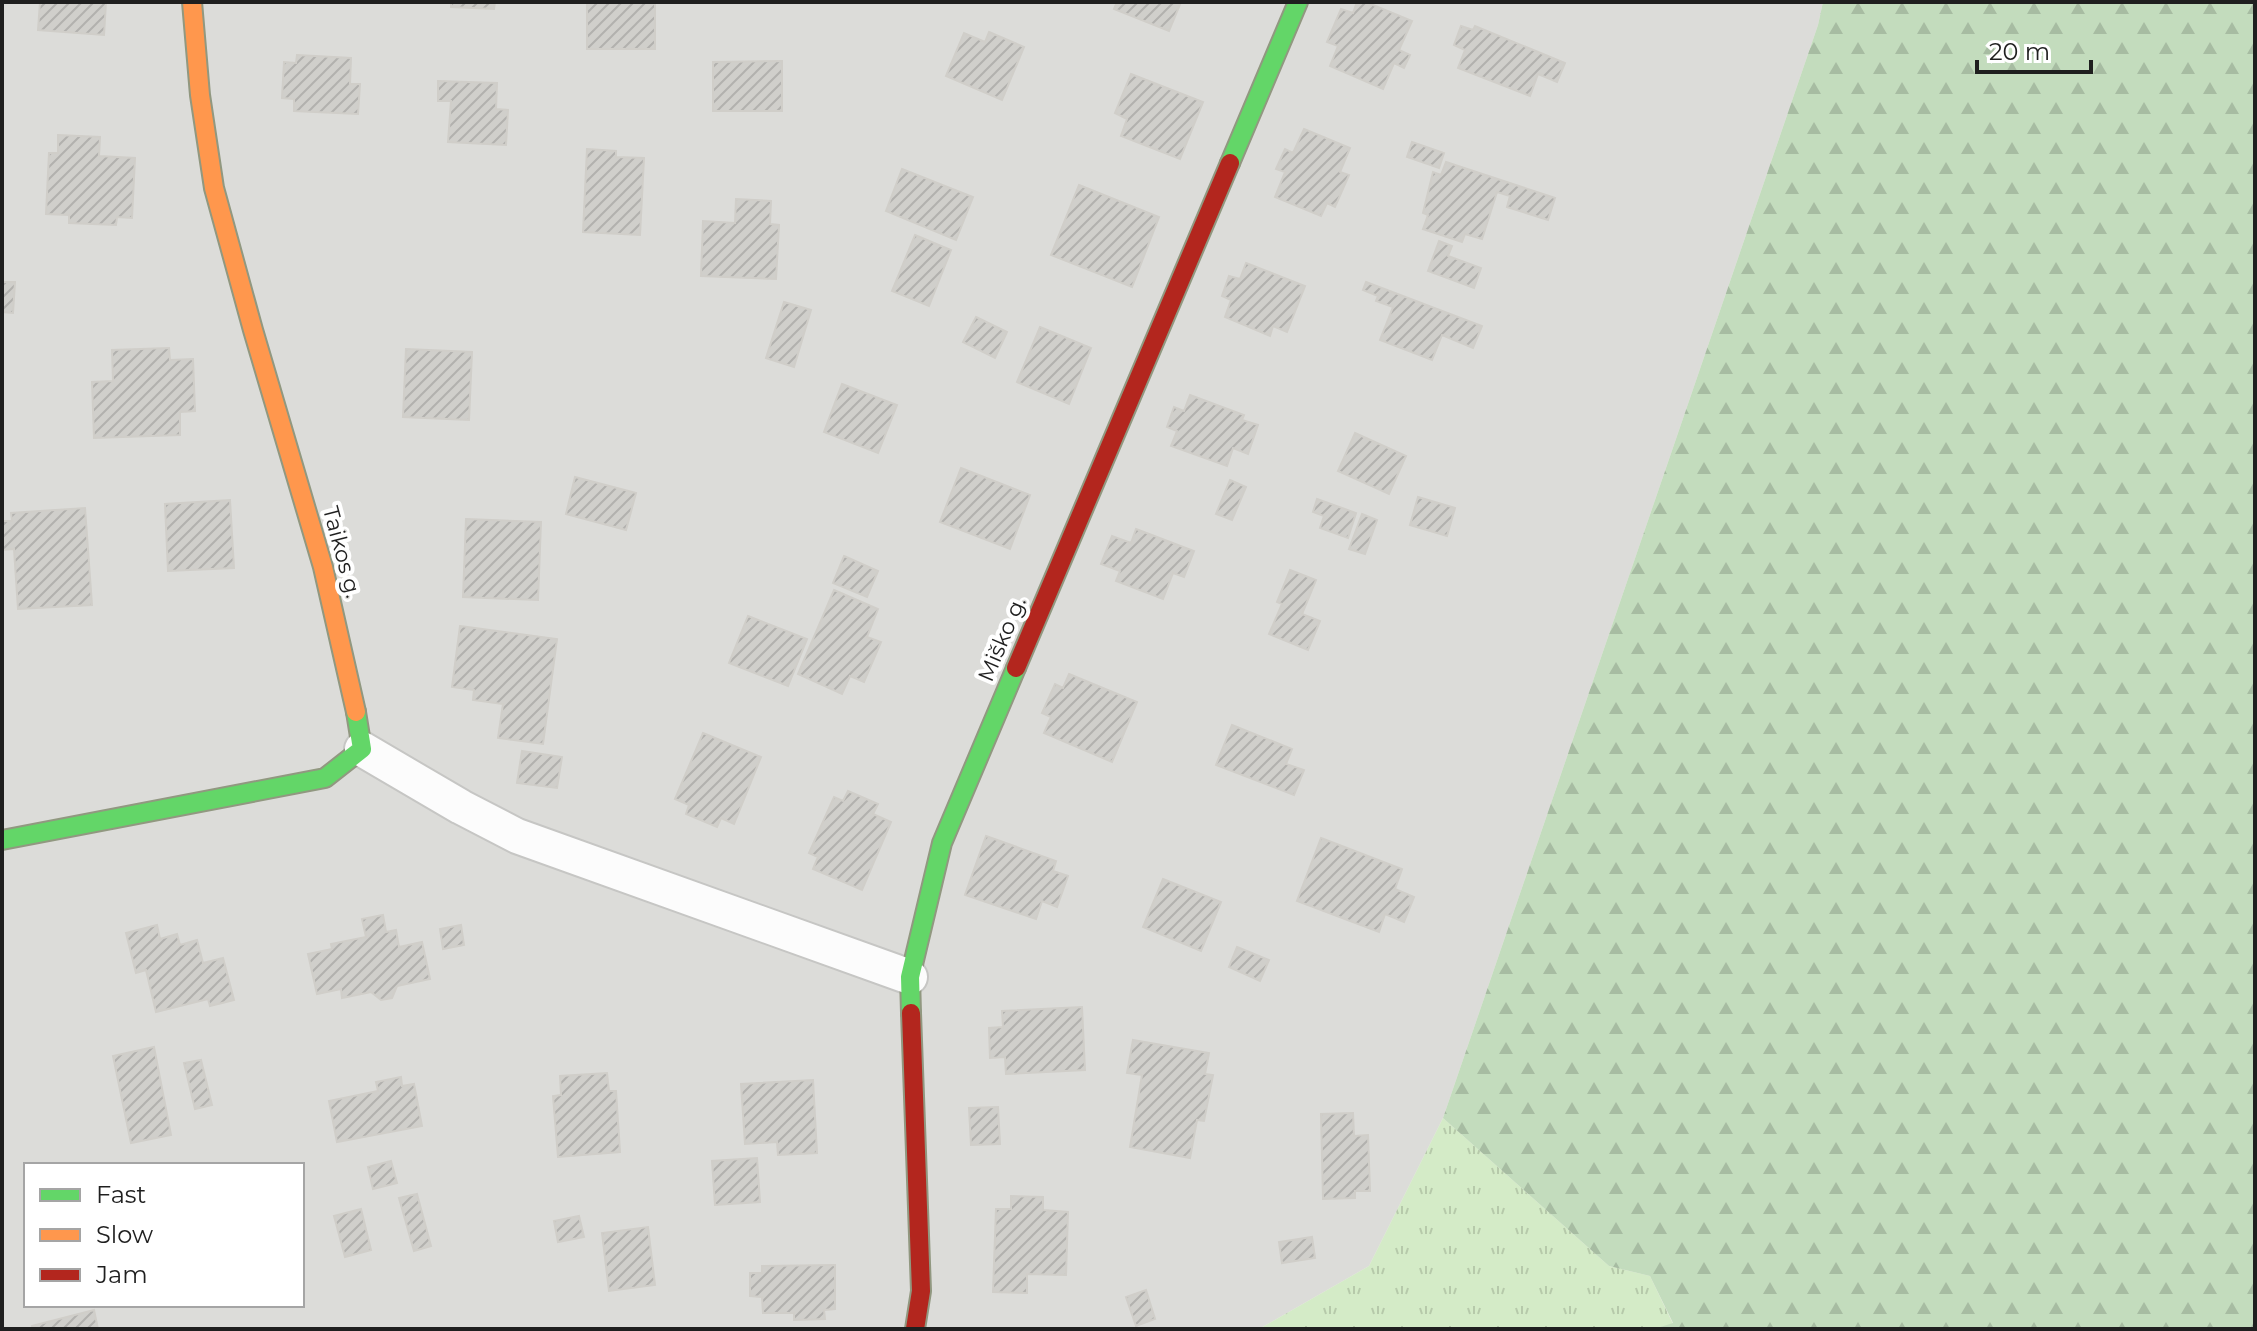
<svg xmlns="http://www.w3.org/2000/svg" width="2257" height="1331" viewBox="0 0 2257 1331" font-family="Montserrat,sans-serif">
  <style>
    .residential { fill: #dcdcd9; fill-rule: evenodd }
    .grass { fill: url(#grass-tufts) }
    .forest { fill: url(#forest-firs) }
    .building { fill: url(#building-hatch); stroke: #d0cec9; stroke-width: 2 }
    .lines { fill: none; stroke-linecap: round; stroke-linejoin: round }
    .street-casing { stroke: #c6c6c4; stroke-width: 38 }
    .fast-casing { stroke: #919880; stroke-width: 22 }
    .slow-casing { stroke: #919880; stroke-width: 22 }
    .jam-casing { stroke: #919880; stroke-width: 22 }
    .street { stroke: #fcfcfc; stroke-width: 34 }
    .fast { stroke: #63d668; stroke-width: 18 }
    .slow { stroke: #ff974d; stroke-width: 18 }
    .jam { stroke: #b3261e; stroke-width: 18 }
    .labels { text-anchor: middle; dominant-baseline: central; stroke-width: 8; stroke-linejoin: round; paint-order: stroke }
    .street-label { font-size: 22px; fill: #1f1f1f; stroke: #fff }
  </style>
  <defs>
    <pattern id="grass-tufts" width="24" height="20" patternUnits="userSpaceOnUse" patternTransform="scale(2)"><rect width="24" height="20" fill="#d4ebc7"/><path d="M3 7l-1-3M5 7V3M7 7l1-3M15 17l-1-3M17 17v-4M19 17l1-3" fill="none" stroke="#b6c9aa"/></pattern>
    <pattern id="forest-firs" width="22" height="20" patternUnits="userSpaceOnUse" patternTransform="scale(2)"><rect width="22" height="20" fill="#c3dcbd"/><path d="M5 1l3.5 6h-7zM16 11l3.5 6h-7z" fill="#a7bca2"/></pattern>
    <pattern id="building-hatch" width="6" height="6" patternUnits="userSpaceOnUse" patternTransform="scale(2)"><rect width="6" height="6" fill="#d0cfcb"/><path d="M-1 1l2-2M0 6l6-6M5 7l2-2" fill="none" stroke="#b2b1ae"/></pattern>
  </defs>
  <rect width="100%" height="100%" fill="#edede8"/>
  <path class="residential" d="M2,2H1823L1818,25L1443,1118L1369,1266L1259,1329H2ZM26,1165H302V1305H26Z"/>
  <path class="grass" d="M1443,1118L1609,1266L1650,1276L1673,1324L1654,1329H1259L1369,1266Z"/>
  <path class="forest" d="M1823,2H2255V1329H1654L1673,1323L1650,1276L1609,1266L1443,1118L1818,25Z"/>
  <path class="building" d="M40,2H106L104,35L38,30Z
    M451,2H495L494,9L451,7Z
    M587,2L655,3V49H587Z
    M1117,2H1181L1169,31L1114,9Z
    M1357,2H1366L1412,21L1399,50L1410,55L1404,68L1394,63L1383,89L1330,66L1338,46L1327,42L1341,9L1353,13Z
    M1461,26L1473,30L1475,26L1565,63L1557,82L1538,74L1530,96L1458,68L1465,50L1454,45Z
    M989,32L1024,47L1002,100L946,76L964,33L985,42Z
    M297,55L351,58L350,84H360L358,114L294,111V99L282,98L284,62L296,63Z
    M782,61V111H713V62Z
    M1131,74L1203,102L1180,159L1121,136L1127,119L1115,113Z
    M438,81L497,83L496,109L508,110L506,145L448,142L451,101H438Z
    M1304,129L1350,148L1340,172L1349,175L1335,207L1327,203L1321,216L1275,197L1285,172L1276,169L1285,149L1293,153Z
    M58,135L100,137L99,156L135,158L132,218L117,217L116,225L69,223V215L46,214L49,153H58Z
    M1412,142L1444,153L1439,168L1407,157Z
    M587,149L616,151V157L644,158L640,235L583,232Z
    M1446,162L1555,198L1548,220L1507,207L1510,196L1497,192L1482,239L1465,234L1462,242L1423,229L1428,215L1423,213L1433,172L1441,175Z
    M902,169L973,197L956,240L886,211Z
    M1079,185L1159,217L1132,287L1051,255Z
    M736,199L771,201L770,224L779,225L776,279L701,276L703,221L735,223Z
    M915,235L951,250L929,306L892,291Z
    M1439,241L1452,246L1448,256L1481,268L1474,288L1428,271Z
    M1246,263L1305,286L1287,332L1273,326L1270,336L1225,317L1231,300L1222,296L1229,276L1240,279Z
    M2,282H15L13,313L2,312Z
    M1366,282L1482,326L1473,348L1442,335L1432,360L1380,340L1393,307L1376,301L1378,296L1363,290Z
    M784,302L811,310L794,367L766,358Z
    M976,317L1007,332L995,358L963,342Z
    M1040,327L1091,348L1069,404L1017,382Z
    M169,348L170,360L193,359L195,411L180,412V435L94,438L92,382L113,381L112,350Z
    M406,349L472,352L469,420L403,417Z
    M842,384L897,405L878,453L824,432Z
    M1190,395L1244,415L1242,420L1258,425L1248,454L1233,448L1227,466L1171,446L1177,431L1167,427L1174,407L1184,411Z
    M1355,433L1406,456L1389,494L1338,471Z
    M961,468L1030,495L1010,549L940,522Z
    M575,477L636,493L626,530L566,514Z
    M1230,480L1246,487L1232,520L1216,514Z
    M1418,497L1455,508L1447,536L1410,525Z
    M1317,499L1356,513L1348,538L1320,528L1324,516L1313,512Z
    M230,500L234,568L168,571L165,504Z
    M85,508L92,605L18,609L14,549L2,550V521H12L11,513Z
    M1362,514L1377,520L1365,554L1349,549Z
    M466,519L541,522L538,600L463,597Z
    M1136,529L1194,551L1184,577L1173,573L1163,599L1116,581L1120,571L1101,564L1112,536L1131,543Z
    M844,556L878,571L867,597L833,583Z
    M1290,570L1316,580L1302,614L1320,621L1308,650L1269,634L1282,604L1277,602Z
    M834,590L878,609L867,637L881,642L864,682L850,676L842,694L798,674Z
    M748,616L807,639L788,686L729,663Z
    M460,626L557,639L543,744L498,738L503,704L473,700L474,690L452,687Z
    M1069,674L1137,702L1112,762L1044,733L1051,717L1042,713L1055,684L1063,688Z
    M1232,725L1292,749L1286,764L1304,770L1294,795L1216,765Z
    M703,733L761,757L734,824L721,818L717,827L686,814L689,805L675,799Z
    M522,751L562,757L557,788L517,783Z
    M848,791L878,804L873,814L891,822L862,890L813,869L818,857L809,853L834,797L843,801Z
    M986,836L1056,861L1053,871L1068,876L1057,907L1042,901L1036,919L965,895Z
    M1321,838L1402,869L1395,889L1414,897L1404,922L1385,914L1379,932L1297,901Z
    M1163,879L1221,902L1201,951L1143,927Z
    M383,915L386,932L396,930L399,947L422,942L430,979L397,986L392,998L381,1000L371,992L342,998L341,989L317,994L308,954L332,949L331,944L366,937L362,919Z
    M157,925L160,939L177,934L180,945L197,940L203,963L223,958L234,1000L210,1006L208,999L156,1012L146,970L136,973L126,933Z
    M461,925L464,945L443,949L440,929Z
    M1237,947L1269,960L1260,981L1229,967Z
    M1082,1007L1085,1070L1006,1074L1005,1057L990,1058L989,1028L1003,1027L1002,1011Z
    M1133,1040L1209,1053L1205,1074L1213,1075L1204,1121L1197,1120L1190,1158L1130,1147L1142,1075L1127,1073Z
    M154,1047L171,1135L131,1143L113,1056Z
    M201,1060L212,1105L195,1109L184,1063Z
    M607,1073L609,1091H616L620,1152L558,1157L553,1096L561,1095L560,1076Z
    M401,1077L402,1086L414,1084L422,1126L337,1142L329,1101L378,1091L376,1082Z
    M813,1080L817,1153L778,1155L777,1142L745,1144L741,1084Z
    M998,1107L1000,1144L971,1145L969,1108Z
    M1353,1113L1354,1136L1368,1135L1370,1191H1355V1198L1323,1199L1321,1114Z
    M757,1158L760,1202L715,1205L712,1161Z
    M391,1161L397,1183L373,1189L368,1167Z
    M417,1194L431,1246L414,1251L399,1198Z
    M1011,1196L1043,1197V1210L1068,1212L1066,1275L1027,1274V1293L993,1292L996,1209H1011Z
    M361,1209L371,1250L345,1257L334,1216Z
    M579,1216L584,1237L558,1242L554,1221Z
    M648,1227L655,1285L609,1291L602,1233Z
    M1312,1237L1315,1258L1282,1263L1279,1242Z
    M835,1265V1309L824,1310L825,1319L794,1320V1313H763L762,1297L750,1296V1273H762V1266Z
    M1146,1290L1155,1319L1136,1326L1126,1297Z
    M94,1310L98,1329H33L32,1326Z"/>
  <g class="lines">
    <g class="street-casing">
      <path id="street" d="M362,749L461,807L517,836L910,977"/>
    </g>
    <g class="fast-casing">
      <path id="fast" d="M1230,163L1298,2
        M2,840L325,778L362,749L356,712
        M911,1013L910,977L942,843L1016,668"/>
    </g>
    <g class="slow-casing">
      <path id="slow" d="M192,2L200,95L214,188L253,330L323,567L356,712"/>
    </g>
    <g class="jam-casing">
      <path id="jam" d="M1016,668L1230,163
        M911,1013L921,1291L915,1329"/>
    </g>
    <use href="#street" class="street"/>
    <use href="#fast" class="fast"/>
    <use href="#slow" class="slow"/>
    <use href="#jam" class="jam"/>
  </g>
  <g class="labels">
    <g class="street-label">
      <text transform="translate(342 552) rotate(75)">Taikos g.</text>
      <text transform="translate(1002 639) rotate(-67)">Miško g.</text>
    </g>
  </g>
  <rect width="2257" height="1331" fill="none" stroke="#1f1f1f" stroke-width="8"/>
  <rect x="24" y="1163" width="280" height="144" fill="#ffffff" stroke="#a5a5a5" stroke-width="2"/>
  <rect x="40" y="1189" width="40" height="12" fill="#63d668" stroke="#a5a5a5" stroke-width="2"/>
  <text x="96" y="1203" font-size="24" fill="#1f1f1f">Fast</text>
  <rect x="40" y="1229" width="40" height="12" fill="#ff974d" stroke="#a5a5a5" stroke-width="2"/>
  <text x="96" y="1243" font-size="24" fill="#1f1f1f">Slow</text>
  <rect x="40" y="1269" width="40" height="12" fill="#b3261e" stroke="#a5a5a5" stroke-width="2"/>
  <text x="96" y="1283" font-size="24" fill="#1f1f1f">Jam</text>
  <path d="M1977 60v12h114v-12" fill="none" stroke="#1f1f1f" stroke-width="4"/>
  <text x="1989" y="60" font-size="24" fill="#1f1f1f" stroke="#ffffff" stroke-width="6" paint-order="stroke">20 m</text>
</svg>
